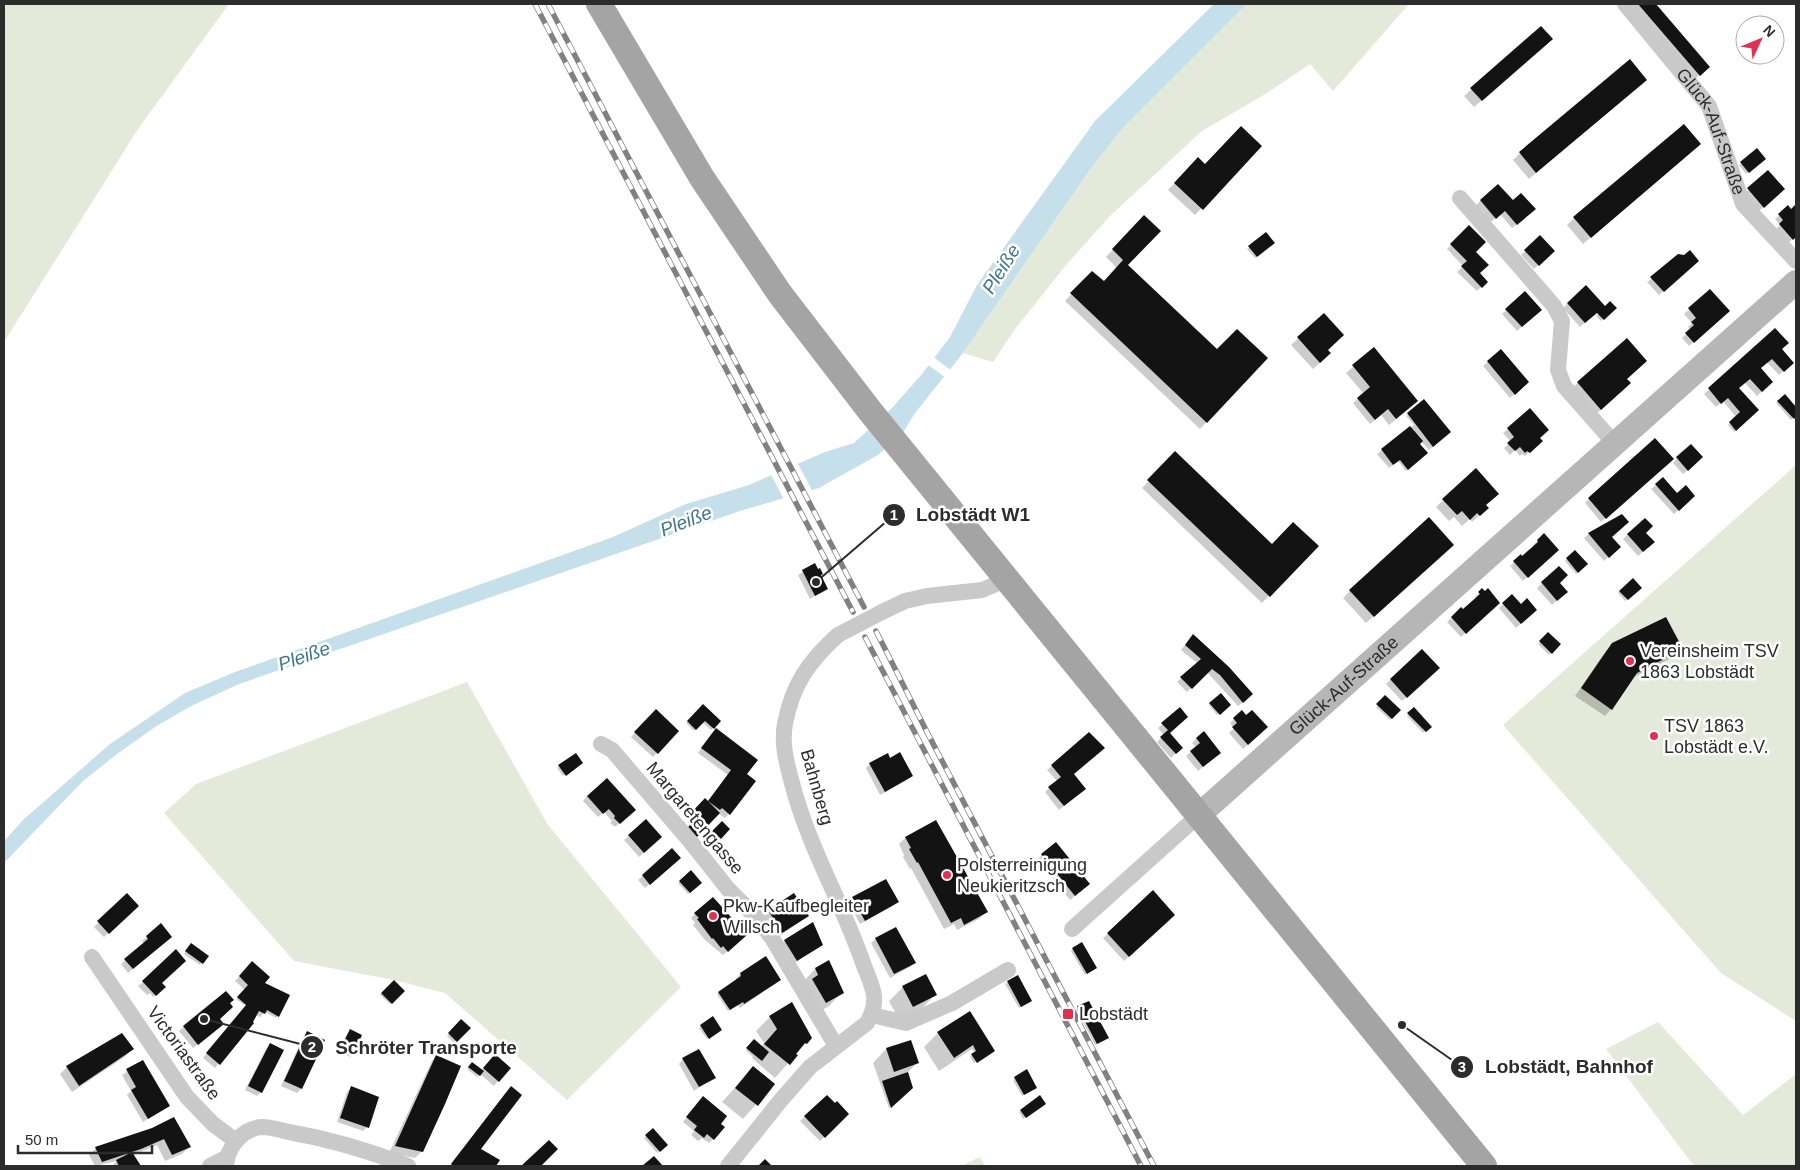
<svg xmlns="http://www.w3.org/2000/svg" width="1800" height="1170" viewBox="0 0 1800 1170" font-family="Arial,sans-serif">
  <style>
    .green { fill: #e4ead9 }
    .water { fill: #c5e0ea }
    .pier { fill: #fff }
    .shadow { fill: #0003 }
    .building { fill: #131313 }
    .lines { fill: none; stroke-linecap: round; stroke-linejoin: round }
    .street { stroke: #c9c9c9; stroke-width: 16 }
    .secondary { stroke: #b6b6b6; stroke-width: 24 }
    .primary { stroke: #a4a4a4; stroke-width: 26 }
    .rail-casing { stroke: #818181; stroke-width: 5.5 }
    .rail { stroke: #fff; stroke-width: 4; stroke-dasharray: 11; stroke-linecap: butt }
    .street-bridge { stroke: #c9c9c9; stroke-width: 16 }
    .poi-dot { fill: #e13051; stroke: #fff; stroke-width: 2 }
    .labels { text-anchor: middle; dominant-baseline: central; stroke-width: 5; stroke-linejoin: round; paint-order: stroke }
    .street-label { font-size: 18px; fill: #2c2c2c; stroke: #fff }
    .poi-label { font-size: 18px; fill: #2c2c2c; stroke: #fff; text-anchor: start }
    .water-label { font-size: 19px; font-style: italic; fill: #3c768c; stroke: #fff }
    .leader { fill: none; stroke: #2c2c2c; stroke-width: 2 }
    .callout-dot { fill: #2c2c2c; stroke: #fff; stroke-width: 2 }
    .mark-label { font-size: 15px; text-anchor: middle; font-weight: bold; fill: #fff }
    .callout-label { font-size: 19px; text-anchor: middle; font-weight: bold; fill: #2c2c2c; stroke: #fff; stroke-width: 5; stroke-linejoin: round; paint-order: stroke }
  </style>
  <rect width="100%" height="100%" fill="#fff"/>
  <path class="green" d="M4,4H229L138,129L4,342Z
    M1247,4H1409L1333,91L1310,64L1267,93L1202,131L1110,216L1066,265L1015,329L993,362L963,353L1089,171L1122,129Z
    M1796,465V1021L1721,973L1503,725Z
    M467,682L548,825L681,987L567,1100L445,993L394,980L294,961L164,813L196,784Z
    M1658,1022L1743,1115L1796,1074V1166H1694L1606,1049Z
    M980,1157L985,1166H961Z"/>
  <path class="water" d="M1214,4H1247L1122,129L1089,171L963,353L915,413L904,431L878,455L819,488L743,510L239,684L191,706L155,727L117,754L83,781L4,863V841L23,820L110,744L185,693L235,672L613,537L686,504L749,485L825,452L854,443L892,408L922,374L950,337L977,285L1095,121Z"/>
  <path class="pier" d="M932,356L952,371L946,378L927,364Z
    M797,462L813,492L785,501L770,473Z"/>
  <path class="shadow" d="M1626,4H1654L1708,67L1693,81Z
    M1541,27L1545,46L1474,107L1464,96Z
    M1639,86L1529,179L1513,160L1520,153Z
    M1700,144L1583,244L1567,225L1574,218Z
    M1261,146L1195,215L1168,190L1198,159L1205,166Z
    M1757,150L1764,159L1746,174L1739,165Z
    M1768,172L1779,193L1759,211L1744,194Z
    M1498,185L1512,202L1530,213L1512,228L1500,214L1491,222L1476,205Z
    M1796,206V236L1788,243L1776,229L1780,225L1775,219L1788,207L1791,211Z
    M1144,217L1127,265L1217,351L1266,358L1200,429L1065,301L1092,272L1103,283L1117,268L1106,257Z
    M1469,227L1479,274L1486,282L1477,291L1457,272L1463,266L1447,249Z
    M1266,233L1273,243L1255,258L1247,249Z
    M1540,237L1554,251L1534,269L1521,255Z
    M1684,256L1693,265L1659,295L1647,282Z
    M1710,290L1724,315L1689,346L1682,338L1691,330L1688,327L1692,323L1684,314Z
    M1525,293L1536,314L1517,331L1502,314Z
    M1568,303L1599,310L1580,327L1563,308Z
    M1610,303L1615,308L1601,321L1596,316Z
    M1324,315L1327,350L1323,360L1313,369L1291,345Z
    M1775,330L1781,350L1792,363L1779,375L1767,362L1759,368L1772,382L1757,396L1745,383L1738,389L1757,410L1734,432L1728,425L1736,417L1723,401L1716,407L1704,394Z
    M1627,339L1626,379L1623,390L1594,416L1571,389Z
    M1374,349L1410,408L1389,425L1381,415L1370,424L1353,403L1364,394L1346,373Z
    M1501,350L1523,387L1510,398L1483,366Z
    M1785,396L1796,409V415L1791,420L1776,403Z
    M1424,401L1445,436L1429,450L1421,441L1418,444L1426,453L1406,471L1398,461L1389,468L1377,454L1414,425L1406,416Z
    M1530,410L1539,438L1537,445L1525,456L1522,454L1520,456L1515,450L1510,455L1504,448L1511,442L1503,433Z
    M1691,445L1702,457L1683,474L1673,463Z
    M1175,453L1272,546H1317L1262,603L1142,488Z
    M1668,463L1601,522L1585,503L1589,499Z
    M1476,470L1485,505L1480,515L1472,522L1470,519L1462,526L1454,517L1449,521L1436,507Z
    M1663,479L1677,495L1693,496L1674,514L1651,489Z
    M1621,516L1611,537L1619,547L1604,561L1584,538L1589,534Z
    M1645,519V533L1653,542L1638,556L1623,539Z
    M1544,535L1553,554L1523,581L1510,566L1521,556L1522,558L1535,547L1533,545Z
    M1445,551L1366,623L1343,598L1350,591Z
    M1575,551L1586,564L1576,574L1565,561Z
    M814,565L827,588L810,599L798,575Z
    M1559,567V583L1566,592L1552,605L1537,588Z
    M1633,580L1640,588L1625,601L1618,593Z
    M1482,590L1494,607L1461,637L1447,622L1461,609L1463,611L1477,599L1475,597Z
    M1512,596L1521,605L1536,610L1516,628L1499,608Z
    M1548,634L1559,645L1549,655L1538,644Z
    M1189,640L1247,699L1238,706L1207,672L1187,692L1177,682L1197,663L1181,650Z
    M1612,645L1682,649L1675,656L1632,678L1611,709L1605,716L1575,696L1605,652Z
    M1422,650L1438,668L1402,701L1386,684Z
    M1221,695L1229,705L1217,715L1209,705Z
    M1385,697L1399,710L1390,720L1376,707Z
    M703,706L719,722L711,730L702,722L694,731L686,723Z
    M1180,709L1168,733L1181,748L1171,758L1157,742L1164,735L1158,728Z
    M1413,709L1430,727L1423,733L1407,716Z
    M656,711L677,731L653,757L631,737Z
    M1242,712L1262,731L1243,749L1229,733L1234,728L1230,723Z
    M712,734L746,774L729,814L725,818L718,813L694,822L688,817L705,800L707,803L728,775L698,753Z
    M1197,738L1215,757L1198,771L1186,756L1196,747L1192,743Z
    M890,759L911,776L907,780L880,795L866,768L870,764Z
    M580,764L563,776L557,768L559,766Z
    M1052,766L1073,775L1080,793L1059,810L1045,792L1057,781L1047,770Z
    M587,796L630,814L615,827L610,823L612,821L604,812L598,817L583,801Z
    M646,821L657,841L639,857L624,840Z
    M936,821L986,912L979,919L957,930L954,924L944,929L911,868L910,869L903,857L904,855L899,844L905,838Z
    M722,823L729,829L718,840L712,833Z
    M672,850L675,862L645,888L638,880Z
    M1042,855L1084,888L1070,900L1038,859Z
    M690,872L700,882L688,894L678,883Z
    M794,894L808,916L778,937L764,915Z
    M127,895L137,906L104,937L94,927Z
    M853,898L898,902L893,906L860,924L849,903Z
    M695,914L741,939L723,955L705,940L693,925L695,923L691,918Z
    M1170,920L1124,961L1103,938L1108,934Z
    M161,925L166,941L128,973L121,964L144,944L142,941Z
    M876,939L914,963L910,967L890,978L871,943Z
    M785,941L821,944L793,964L781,945Z
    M189,946L207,956L200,965L184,954Z
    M1073,949L1093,970L1085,975L1071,951Z
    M829,961L842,992L829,1006L812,1016L802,983L815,969Z
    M248,967L263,983L278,1016L276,1018L265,1012L260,1017L255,1015L215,1068L203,1058L249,1002L248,1001L244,1005L236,999L245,990L235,981Z
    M740,974L780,980L740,1008L738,1005L728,1011L717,994L737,981L736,979Z
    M1017,977L1029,1003L1019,1008L1005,984Z
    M143,982L164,987L153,997L150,993L147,995L138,986Z
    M394,982L403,991L390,1004L380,995Z
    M903,987L936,994L922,1008L899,1020L889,1001Z
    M226,992L229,1003L219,1019L218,1028L193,1048L179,1031Z
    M792,1004L808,1030L806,1043L775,1078L752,1058L753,1057L746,1050L754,1041L761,1047L764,1043L756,1031L770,1017Z
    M1078,1008L1105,1040L1095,1045L1076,1009Z
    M970,1013L992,1052L974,1063L970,1057L975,1053L972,1049L939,1071L924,1047L938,1033Z
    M461,1021L469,1028L454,1043L447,1036Z
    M701,1026L719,1032L707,1039L699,1028Z
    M350,1031L352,1055L350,1057L339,1051Z
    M308,1033L323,1041L301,1089L297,1093L281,1086L303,1037Z
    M910,1041L918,1062L907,1073L912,1088L889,1108L873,1063L886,1049Z
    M270,1044L261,1092L257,1096L245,1090L266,1049Z
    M132,1049L126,1056L72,1092L60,1074L67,1067Z
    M436,1056L422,1151L415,1158L389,1153L432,1061Z
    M683,1059L714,1077L694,1091L679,1064Z
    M491,1060L498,1081L494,1086L480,1074L477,1077L467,1069L472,1063L481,1071Z
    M142,1062L168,1106L143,1122L127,1095L131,1091L122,1075Z
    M753,1068L773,1085L743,1119L722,1102Z
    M1015,1078L1034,1089L1022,1096L1013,1080Z
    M351,1088L367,1127L363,1131L337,1122L347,1092Z
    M827,1097L848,1114L820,1141L800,1121Z
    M1040,1097L1043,1106L1023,1119L1019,1112Z
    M500,1101L480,1150L498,1161L495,1166H449Z
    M699,1102L719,1124L713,1139L709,1143L702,1138L698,1141L691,1135L694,1131L683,1122Z
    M153,1129L189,1147L182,1154L165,1161L157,1145L133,1155L139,1166H112L117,1161L95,1166L89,1155L96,1148Z
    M653,1130L666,1145L657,1153L644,1138Z"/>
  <path class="building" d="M1638,4H1656L1710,67L1700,76Z
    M1541,26L1553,39L1482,101L1470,88Z
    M1630,59L1647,80L1536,173L1519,152Z
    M1684,124L1701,144L1591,238L1573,217Z
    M1241,126L1262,146L1203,210L1174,183L1198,157L1205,164Z
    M1757,148L1766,159L1749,173L1740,162Z
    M1768,170L1785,189L1764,208L1747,188Z
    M1498,184L1513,200L1521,193L1536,209L1517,225L1505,211L1496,219L1480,200Z
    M1796,204V237L1793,240L1779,224L1783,220L1778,214L1788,205L1791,209Z
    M1144,215L1161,231L1128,265L1217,349L1237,329L1268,358L1207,423L1070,293L1092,271L1104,281L1123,260L1112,249Z
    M1469,225L1486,242L1476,252L1489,265L1480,273L1488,282L1482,288L1461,266L1467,261L1450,244Z
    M1266,232L1275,243L1257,257L1248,246Z
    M1540,235L1555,251L1539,266L1524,250Z
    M1690,250L1699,261L1664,292L1650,277L1678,254L1684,255Z
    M1586,285L1605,306L1610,301L1617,308L1604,320L1597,313L1585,323L1567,303Z
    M1710,289L1730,311L1694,343L1685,333L1694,325L1691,322L1696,318L1688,308Z
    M1525,291L1542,310L1522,327L1505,309Z
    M1324,313L1344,335L1328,350L1331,353L1320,363L1297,337Z
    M1775,328L1789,343L1782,349L1794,363L1784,372L1772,359L1761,368L1773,382L1762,392L1750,379L1739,388L1759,410L1736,431L1729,422L1740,412L1728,398L1721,404L1708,388Z
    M1627,338L1647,361L1627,379L1631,383L1601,410L1577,382Z
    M1374,347L1418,401L1396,419L1388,409L1375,420L1357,398L1370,387L1352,365Z
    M1501,349L1529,382L1515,395L1487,361Z
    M1785,394L1796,407V417L1794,419L1777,401Z
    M1424,399L1451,432L1433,447L1407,413Z
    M1530,408L1549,430L1540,438L1543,441L1530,453L1527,451L1525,453L1520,447L1515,451L1507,443L1514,437L1507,428Z
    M1410,426L1423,441L1420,444L1428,453L1408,470L1400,460L1393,465L1381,449Z
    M1655,438L1674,459L1606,519L1588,498Z
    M1691,444L1703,457L1688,471L1676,457Z
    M1175,451L1272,544L1293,522L1319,546L1270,597L1147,480Z
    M1476,468L1499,494L1486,505L1489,508L1480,516L1477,513L1470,520L1462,511L1457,515L1442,499Z
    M1663,477L1677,493L1686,485L1695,496L1679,511L1655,484Z
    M1622,514L1629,522L1612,537L1621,547L1609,558L1588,533Z
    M1429,517L1454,545L1374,617L1349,590Z
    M1645,518L1653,526L1646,533L1655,542L1643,552L1627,534Z
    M1544,533L1559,550L1528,578L1513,561L1521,554L1522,556L1538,542L1537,540Z
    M1575,550L1588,564L1578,573L1566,558Z
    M815,563L818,569L820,568L823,574L821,575L828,589L815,596L802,570Z
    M1559,566L1568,575L1560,583L1568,592L1557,601L1541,582Z
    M1633,578L1642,588L1628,600L1619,591Z
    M1482,588L1485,591L1488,588L1500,603L1466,634L1451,617L1461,607L1463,609L1480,594L1478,592Z
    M1512,594L1521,604L1527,598L1537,610L1521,624L1502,603Z
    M1666,617L1683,649L1637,673L1612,710L1581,688L1612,643Z
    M1548,632L1561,644L1552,654L1539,641Z
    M1193,634L1229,667L1253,694L1243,703L1220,675L1212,669L1192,689L1180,677L1201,659L1185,645Z
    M1422,649L1440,668L1407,698L1390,679Z
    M1221,693L1231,705L1220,715L1209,703Z
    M1385,695L1401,710L1392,719L1376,704Z
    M703,704L721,721L714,729L705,721L696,730L687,721Z
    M1180,707L1188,717L1170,733L1183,748L1176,754L1160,737L1168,730L1161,723Z
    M1414,707L1432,727L1426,732L1407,713Z
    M656,709L679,731L658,754L634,732Z
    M1242,710L1246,715L1252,710L1268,727L1248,745L1232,727L1237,723L1233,718Z
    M716,728L758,760L747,774L756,781L730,815L722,808L720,810L708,801L731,770L701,748Z
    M1204,731L1221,753L1203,767L1190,751L1200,743L1196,738Z
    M1089,732L1105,748L1074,774L1086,789L1064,806L1048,787L1061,777L1051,765Z
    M900,752L913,776L885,792L869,763L888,753L890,758Z
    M576,753L583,763L566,776L558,765Z
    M607,778L636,810L620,824L614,818L615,816L609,809L603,814L587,796Z
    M705,798L720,813L696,838L686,829L695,820L689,815Z
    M646,819L662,837L644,853L628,835Z
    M936,820L988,912L964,925L961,918L951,923L918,862L917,863L909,849L911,848L905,837Z
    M722,821L730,829L721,839L712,831Z
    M1056,842L1090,884L1075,896L1041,854Z
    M672,848L681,858L650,885L642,875Z
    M691,870L702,883L690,893L679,881Z
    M886,879L899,902L865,921L852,897Z
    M1153,890L1175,915L1129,957L1107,933Z
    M127,893L139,906L109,934L97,921Z
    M794,893L809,916L782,933L768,910Z
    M713,897L747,935L728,952L723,946L721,948L713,938L712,939L697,919L699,918L694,913Z
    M813,922L823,945L797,961L784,940Z
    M161,923L172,937L133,969L124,959L148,939L146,936Z
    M896,927L916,963L894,974L875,938Z
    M1082,942L1097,968L1087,974L1072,948Z
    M191,943L209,956L203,964L185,951Z
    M176,949L186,961L162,983L166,987L156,996L142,981Z
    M766,956L781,980L744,1004L743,1002L730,1010L718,992L741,976L740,973Z
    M829,960L844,993L826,1003L812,979L818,975L815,968Z
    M252,961L270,977L265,983L290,995L279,1017L267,1010L265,1014L259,1011L253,1022L254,1023L220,1065L206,1053L246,1005L237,997L248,985L239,976Z
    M926,974L937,995L913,1007L902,986Z
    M1018,975L1032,1001L1021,1007L1007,981Z
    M394,980L405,991L392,1004L381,993Z
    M226,991L234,1000L230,1003L233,1007L220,1019L224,1024L198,1045L183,1026Z
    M1089,1001L1109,1038L1097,1044L1077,1006Z
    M792,1002L812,1038L807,1044L805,1043L796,1054L798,1055L790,1065L764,1044L777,1029L769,1016Z
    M970,1011L995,1051L977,1063L971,1054L976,1051L973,1045L954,1058L937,1032Z
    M713,1016L722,1030L709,1039L700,1025Z
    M461,1019L471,1028L457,1042L448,1033Z
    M350,1029L362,1035L353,1056L340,1049Z
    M307,1031L325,1040L302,1089L284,1081Z
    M122,1033L134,1049L79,1086L66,1066Z
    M754,1039L769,1052L762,1061L746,1048Z
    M911,1040L919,1063L894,1072L886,1048Z
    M270,1043L284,1050L262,1093L248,1086Z
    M699,1049L716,1078L699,1087L682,1058Z
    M495,1054L511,1068L499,1082L483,1068Z
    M436,1055L461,1066L445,1104L423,1152L395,1146Z
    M143,1060L170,1106L148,1119L131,1090L136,1087L126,1069Z
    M472,1062L484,1071L480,1076L468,1067Z
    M753,1066L775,1084L758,1106L735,1088Z
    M1027,1069L1037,1088L1024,1095L1014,1077Z
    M908,1072L913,1088L891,1108L882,1081Z
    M351,1086L379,1097L369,1128L340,1118Z
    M511,1086L522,1095L481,1149L500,1160L496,1166H454L451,1164Z
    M827,1095L835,1103L837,1101L849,1114L825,1138L804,1116Z
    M1040,1095L1046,1104L1026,1118L1020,1110Z
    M703,1096L727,1116L721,1124L725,1127L714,1140L707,1134L704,1138L694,1130L697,1126L686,1117Z
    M174,1117L191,1147L172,1155L164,1139L141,1149L102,1162L95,1147L152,1128Z
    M653,1128L668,1145L660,1152L645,1135Z
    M549,1140L558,1149L541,1166H521Z
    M132,1152L141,1166H119L116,1160Z
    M654,1156L663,1166H642Z
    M765,1159L772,1166H758Z"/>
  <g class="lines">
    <g class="street">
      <path id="s1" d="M1625,4L1709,106L1743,204L1796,261"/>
      <path d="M1460,198L1554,306L1562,321L1558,370L1564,386L1615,444"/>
      <path d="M882,612L905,601L927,596L982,590L1008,579"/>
      <path d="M601,744L612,750L690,841L728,889L755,916L772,938L836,1046"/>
      <path d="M1072,929L1199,815"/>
      <path d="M92,957L187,1097L213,1124L236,1141"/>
      <path d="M872,1015L906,1023L952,1003L1008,970"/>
      <path d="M210,1166L226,1158"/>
      <path d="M226,1166C227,1148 242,1128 262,1127C270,1127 280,1130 289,1132C329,1139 370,1151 408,1166"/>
      <path d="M728,1166L781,1100L810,1067L867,1023C881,999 872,987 863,963C842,902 808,846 792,783C787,764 781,744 785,724C792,685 809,661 838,635"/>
    </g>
    <path class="secondary" id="s2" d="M1199,815L1796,282"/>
    <path class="primary" d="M599,4L702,178L780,294L870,411L1484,1166"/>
    <g class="rail-casing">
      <path id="rail" d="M535,4L853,612
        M548,4L864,607
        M876,631L928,734L1154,1166
        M865,637L1141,1166"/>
    </g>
    <use href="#rail" class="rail"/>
    <path class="street-bridge" d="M838,635L882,612"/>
  </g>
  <g class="poi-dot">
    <circle cx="1630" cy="661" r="5"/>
    <circle cx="1654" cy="736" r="5"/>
    <circle cx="947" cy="875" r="5"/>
    <circle cx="713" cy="916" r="5"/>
    <rect x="1062" y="1008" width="12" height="12" rx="2.5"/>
  </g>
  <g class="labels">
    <g class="street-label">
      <text stroke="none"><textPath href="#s1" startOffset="156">Glück-Auf-Straße</textPath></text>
      <text stroke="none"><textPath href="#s2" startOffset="194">Glück-Auf-Straße</textPath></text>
      <text transform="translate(817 787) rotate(74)">Bahnberg</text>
      <text transform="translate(695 818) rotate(50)">Margaretengasse</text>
      <text transform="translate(184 1053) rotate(54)">Victoriastraße</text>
    </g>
    <g class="poi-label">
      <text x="1640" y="651">Vereinsheim TSV<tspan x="1640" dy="21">1863 Lobstädt</tspan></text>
      <text x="1664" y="726">TSV 1863<tspan x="1664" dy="21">Lobstädt e.V.</tspan></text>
      <text x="957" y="865">Polsterreinigung<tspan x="957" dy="21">Neukieritzsch</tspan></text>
      <text x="723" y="906">Pkw-Kaufbegleiter<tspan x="723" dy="21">Willsch</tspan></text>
      <text x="1079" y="1014">Lobstädt</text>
    </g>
    <g class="water-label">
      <text transform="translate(1001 269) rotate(-58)">Pleiße</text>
      <text transform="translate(686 521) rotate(-21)">Pleiße</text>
      <text transform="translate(304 656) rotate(-19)">Pleiße</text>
    </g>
  </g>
  <path class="leader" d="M816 582L894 515M204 1019L312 1047M1402 1025L1462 1067"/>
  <g class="callout-dot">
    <circle cx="816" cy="582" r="5"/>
    <circle cx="204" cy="1019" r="5"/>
    <circle cx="1402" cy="1025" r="5"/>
    <circle cx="894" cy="515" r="12"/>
    <circle cx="312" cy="1047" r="12"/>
    <circle cx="1462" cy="1067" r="12"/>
  </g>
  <g class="mark-label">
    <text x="894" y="520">1</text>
    <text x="312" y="1052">2</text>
    <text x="1462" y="1072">3</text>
  </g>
  <g class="callout-label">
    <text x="973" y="521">Lobstädt W1</text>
    <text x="426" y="1054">Schröter Transporte</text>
    <text x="1569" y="1073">Lobstädt, Bahnhof</text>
  </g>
  <rect width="1800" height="1170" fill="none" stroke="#2c2c2c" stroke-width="10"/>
  <g transform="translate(1760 40) rotate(46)"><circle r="24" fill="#ffffff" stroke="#ababab"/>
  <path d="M0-4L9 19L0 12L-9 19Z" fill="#e13051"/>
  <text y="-8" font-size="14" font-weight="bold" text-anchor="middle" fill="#2c2c2c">N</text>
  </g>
  <path d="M18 1145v8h134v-8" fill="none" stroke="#2c2c2c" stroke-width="2.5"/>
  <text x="25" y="1145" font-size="15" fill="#2c2c2c" stroke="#ffffff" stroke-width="4" paint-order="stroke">50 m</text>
</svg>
